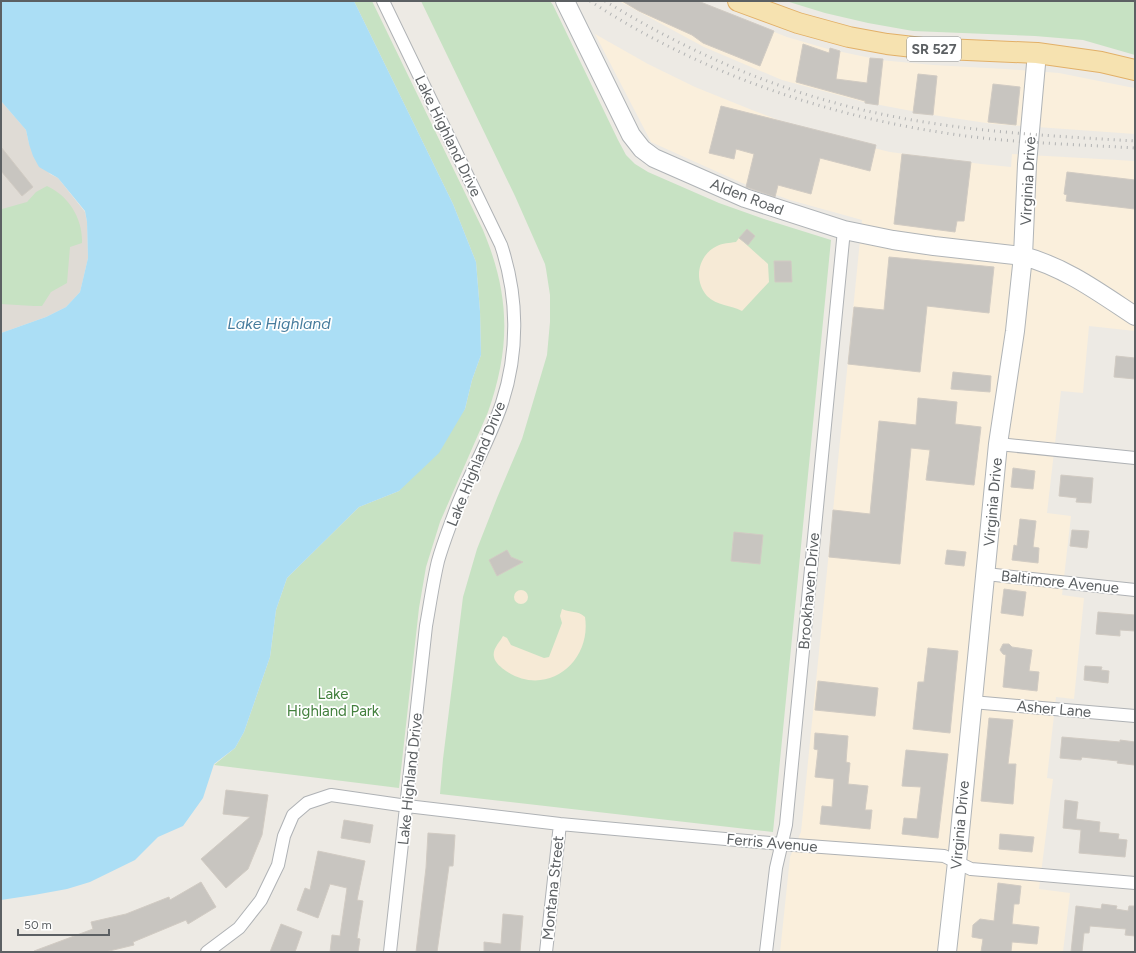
<svg xmlns="http://www.w3.org/2000/svg" width="1136" height="953" viewBox="0 0 1136 953" font-family="Figtree,sans-serif">
  <style>
    .commercial { fill: #faefdc }
    .education { fill: #dfdbd5 }
    .green { fill: #c7e2c3 }
    .sand { fill: #f6ead6 }
    .water { fill: #abdef5 }
    .building { fill: #c8c5c0; stroke: #d1cbc3 }
    .lines { fill: none; stroke-linecap: round; stroke-linejoin: round }
    .street-casing { stroke: #afb2b5; stroke-width: 14 }
    .secondary-casing { stroke: #b0b4b7; stroke-width: 20 }
    .primary-casing { stroke: #e2b068; stroke-width: 22 }
    .street { stroke: #fff; stroke-width: 12 }
    .secondary { stroke: #fff; stroke-width: 18 }
    .primary { stroke: #f6e2b0; stroke-width: 20 }
    .rail { stroke: #b2b3b3; stroke-width: 3; stroke-dasharray: 1 5; stroke-linecap: butt }
    .labels { text-anchor: middle; dominant-baseline: central; stroke-width: 3.5; stroke-linejoin: round; paint-order: stroke }
    .shield { fill: #fff; stroke: #8d9092; stroke-width: 1 }
    .shield-label { font-size: 14px; font-weight: bold; fill: #5c6063 }
    .street-label { font-size: 15px; fill: #5c6063; stroke: #fff }
    .park-label { font-size: 15px; fill: #43803e; stroke: #fff }
    .water-label { font-size: 16px; font-style: italic; fill: #477c9d; stroke: #fff }
  </style>
  <rect width="100%" height="100%" fill="#edeae4"/>
  <path class="commercial" d="M619,1H694L787,37L828,49L880,60L933,65L1005,69L1059,73L1129,87L1135,88V134L993,124L933,115L864,102L782,80L704,47Z
    M595,34L648,64L695,87L752,110L786,123L841,140L890,152L981,164L1011,167L1012,154L1135,161V331L1089,326L1083,393L1061,391L1047,513L1071,516L1062,595L1084,598L1074,699L1056,697L1047,778L1053,779L1039,889L1070,893L1063,952H780L790,857L801,832L862,220L790,200L742,183L651,142Z"/>
  <path class="education" d="M1,101L26,130L29,144L50,174L58,178L85,212L87,222L88,258L80,292L66,307L46,317L1,333Z"/>
  <path class="green" d="M354,1H372L483,230C510,295 511,346 488,412L440,522L426,567L419,608L399,788L214,765L235,748L244,732L270,657L276,610L287,578L359,507L399,491L465,409L472,380L481,355L480,311L476,262L453,204Z
    M421,1H550L553,5L618,140L626,155L635,164L648,172L719,203L764,219L831,240L773,832L440,794L443,759L463,597L477,549L497,498L522,439L547,355L550,322V295L546,269L545,264L515,196Z
    M786,1H1135V55L1083,40L1035,36L913,31L868,23L825,13Z
    M47,186C69,196 83,219 82,243L70,247L67,283L51,292L42,306H34L1,304V212L2,209L27,202L36,192Z"/>
  <path class="sand" d="M739,238L768,264L769,282L742,311C731,305 717,306 707,296C693,280 698,255 717,246C723,243 729,243 736,242Z
    M514 597a7 7 0 1 1 14 0a7 7 0 1 1-14 0Z
    M562,609C571,613 577,610 585,617C592,663 546,698 506,671C502,668 495,663 494,657C492,649 500,642 503,636L507,638L511,645L544,658L549,657L562,623L560,616Z"/>
  <path class="water" d="M1,1H354L453,204L476,262L480,311L481,355L472,380L465,409L439,453L399,491L359,507L287,578L276,610L270,657L244,732L235,748L214,764L203,798L183,826L158,837L135,860L90,882L67,889L34,895L1,900V333L46,317L66,307L80,292L88,258L87,222L85,211L58,178L39,167L33,156L29,144L26,130L1,101Z"/>
  <path class="building" d="M622,1H698L774,31L760,66L703,43L692,35L639,11Z
    M803,44L829,53L830,48L840,51L836,79L867,83L870,58L883,59L878,105L865,103V101L796,82Z
    M918,74L937,76L933,115L913,113Z
    M993,84L1020,87L1016,125L988,122Z
    M721,106L876,145L870,171L820,158L811,194L778,185L775,197L746,187L754,154L736,149L734,159L709,153Z
    M1,147L33,187L22,196L1,171Z
    M902,154L971,162L964,221H957L955,232L894,224Z
    M1067,172L1135,180V209L1066,201L1067,195L1064,194Z
    M747,229L755,236L748,245L739,238Z
    M889,257L994,267L989,313L927,306L920,372L848,364L854,307L884,310Z
    M774,261H791L792,282H775Z
    M1116,356L1135,358V379L1114,377Z
    M953,372L991,376L990,392L951,389Z
    M918,398L957,402L955,424L981,427L974,485L926,480L930,450L911,448L900,564L829,557L833,510L870,514L879,421L916,425Z
    M1013,468L1035,471L1033,489L1011,487Z
    M1061,475L1093,478L1091,503L1076,502L1077,498L1059,496Z
    M1020,519L1036,521L1033,547L1039,548L1038,563L1012,560L1014,545L1017,546Z
    M1072,530L1089,531L1087,548L1070,546Z
    M734,532L763,535L760,564L731,561Z
    M507,550L511,557L523,562L497,576L489,560Z
    M947,550L966,552L964,566L945,564Z
    M1004,589L1026,592L1023,616L1001,613Z
    M1098,612L1135,615V631L1120,630V636L1096,634Z
    M1003,644H1009L1012,647L1032,650L1029,671L1039,672L1037,691L1003,687L1006,655L1003,654L1000,650Z
    M928,648L958,651L950,733L913,729L918,682H924Z
    M1085,666L1102,667L1101,670L1109,671L1108,683L1084,680Z
    M818,681L878,688L875,716L815,710Z
    M989,718L1013,720L1008,764H1016L1013,804L981,801Z
    M815,733L848,736L846,762L850,763L848,784L868,786L865,810H872L870,829L820,824L822,806L832,807L834,779L815,777L818,750L814,749Z
    M1062,737L1120,742V740L1135,742L1134,765L1117,763L1118,761L1082,757L1081,760L1060,758Z
    M906,750L948,754L938,838L902,834L904,818L917,819L921,787L902,786Z
    M226,790L268,795L262,835L248,869L226,888L201,859L250,817L223,814Z
    M1065,800L1078,802L1076,819L1100,822L1099,832L1119,834L1118,839L1127,840L1125,857L1079,853L1081,830L1063,828Z
    M344,820L373,825L370,843L341,838Z
    M428,833L455,835L453,866H449L437,952H416L426,868Z
    M1000,834L1034,837L1032,852L999,849Z
    M318,851L365,861L357,900L363,901L357,938L360,939L358,952H330L332,935L340,936L347,888L330,884L318,918L297,910L305,888L310,890Z
    M201,882L216,907L188,924L186,920L133,942L134,945L105,952H34V951L93,929L91,922L126,914L169,897L170,900Z
    M998,883L1021,886L1019,904H1014L1012,924L1039,927L1037,944L1012,942L1011,952H981L983,939L972,937L973,925L980,919L994,921Z
    M1102,904L1117,906L1116,909L1128,911L1129,906H1135V936L1125,935L1126,929L1090,926L1089,933H1084L1082,952H1071L1076,906L1101,909Z
    M503,914L523,916L520,952H484V942L501,944Z
    M281,924L302,932L295,952H270Z"/>
  <g class="lines">
    <g class="street-casing">
      <path id="street" d="M383,1L501,245C518,296 519,351 502,403C490,439 470,473 456,509C450,526 443,543 438,561C433,582 430,604 426,626L390,952
        M998,444L1135,458
        M986,574L1135,590
        M972,702L1135,716
        M207,952L239,928L261,900L278,865L284,836L293,815L307,803L331,795L407,806L560,824L781,844L944,856L971,869L1135,883
        M546,952L560,824
        M766,952L776,868L786,825L844,230"/>
    </g>
    <g class="secondary-casing">
      <path id="secondary" d="M565,1L631,135L642,149L654,158L745,198L844,230L893,240L934,246L1023,256C1065,267 1100,293 1135,316
        M947,952L957,862L998,444L1015,331L1023,256L1027,164L1037,53"/>
    </g>
    <g class="primary-casing">
      <path id="primary" d="M738,1L798,23L849,37L887,44L922,48L1037,53L1101,62L1135,70"/>
    </g>
    <use href="#street" class="street"/>
    <use href="#secondary" class="secondary"/>
    <use href="#primary" class="primary"/>
    <path class="rail" d="M590,1C697,71 819,114 945,133C1008,143 1072,144 1135,148
      M605,1C691,54 786,95 886,115C968,132 1052,136 1135,141"/>
  </g>
  <g class="labels">
    <rect class="shield" x="907" y="37" width="54" height="24" rx="3"/>
    <g class="shield-label">
      <text x="934" y="49">SR 527</text>
    </g>
    <g class="street-label">
      <text transform="translate(448 136) rotate(64)">Lake Highland Drive</text>
      <text transform="translate(1028 181) rotate(-87)">Virginia Drive</text>
      <text transform="translate(747 197) rotate(21)">Alden Road</text>
      <text transform="translate(476 464) rotate(-68)">Lake Highland Drive</text>
      <text transform="translate(993 502) rotate(-85)">Virginia Drive</text>
      <text transform="translate(1060 582) rotate(6)">Baltimore Avenue</text>
      <text transform="translate(809 591) rotate(-85)">Brookhaven Drive</text>
      <text transform="translate(1054 709) rotate(5)">Asher Lane</text>
      <text transform="translate(410 779) rotate(-84)">Lake Highland Drive</text>
      <text transform="translate(960 825) rotate(-85)">Virginia Drive</text>
      <text transform="translate(772 843) rotate(5)">Ferris Avenue</text>
      <text transform="translate(553 888) rotate(-84)">Montana Street</text>
    </g>
    <g class="park-label">
      <text x="333" y="694">Lake<tspan x="333" dy="17">Highland Park</tspan></text>
    </g>
    <g class="water-label">
      <text x="279" y="323">Lake Highland</text>
    </g>
  </g>
  <rect width="1136" height="953" fill="none" stroke="#5c6063" stroke-width="4"/>
  <path d="M18 929v6h91v-6" fill="none" stroke="#5c6063" stroke-width="2"/>
  <text x="24" y="929" font-size="12" fill="#5c6063" stroke="#ffffff" stroke-width="3" paint-order="stroke">50 m</text>
</svg>
